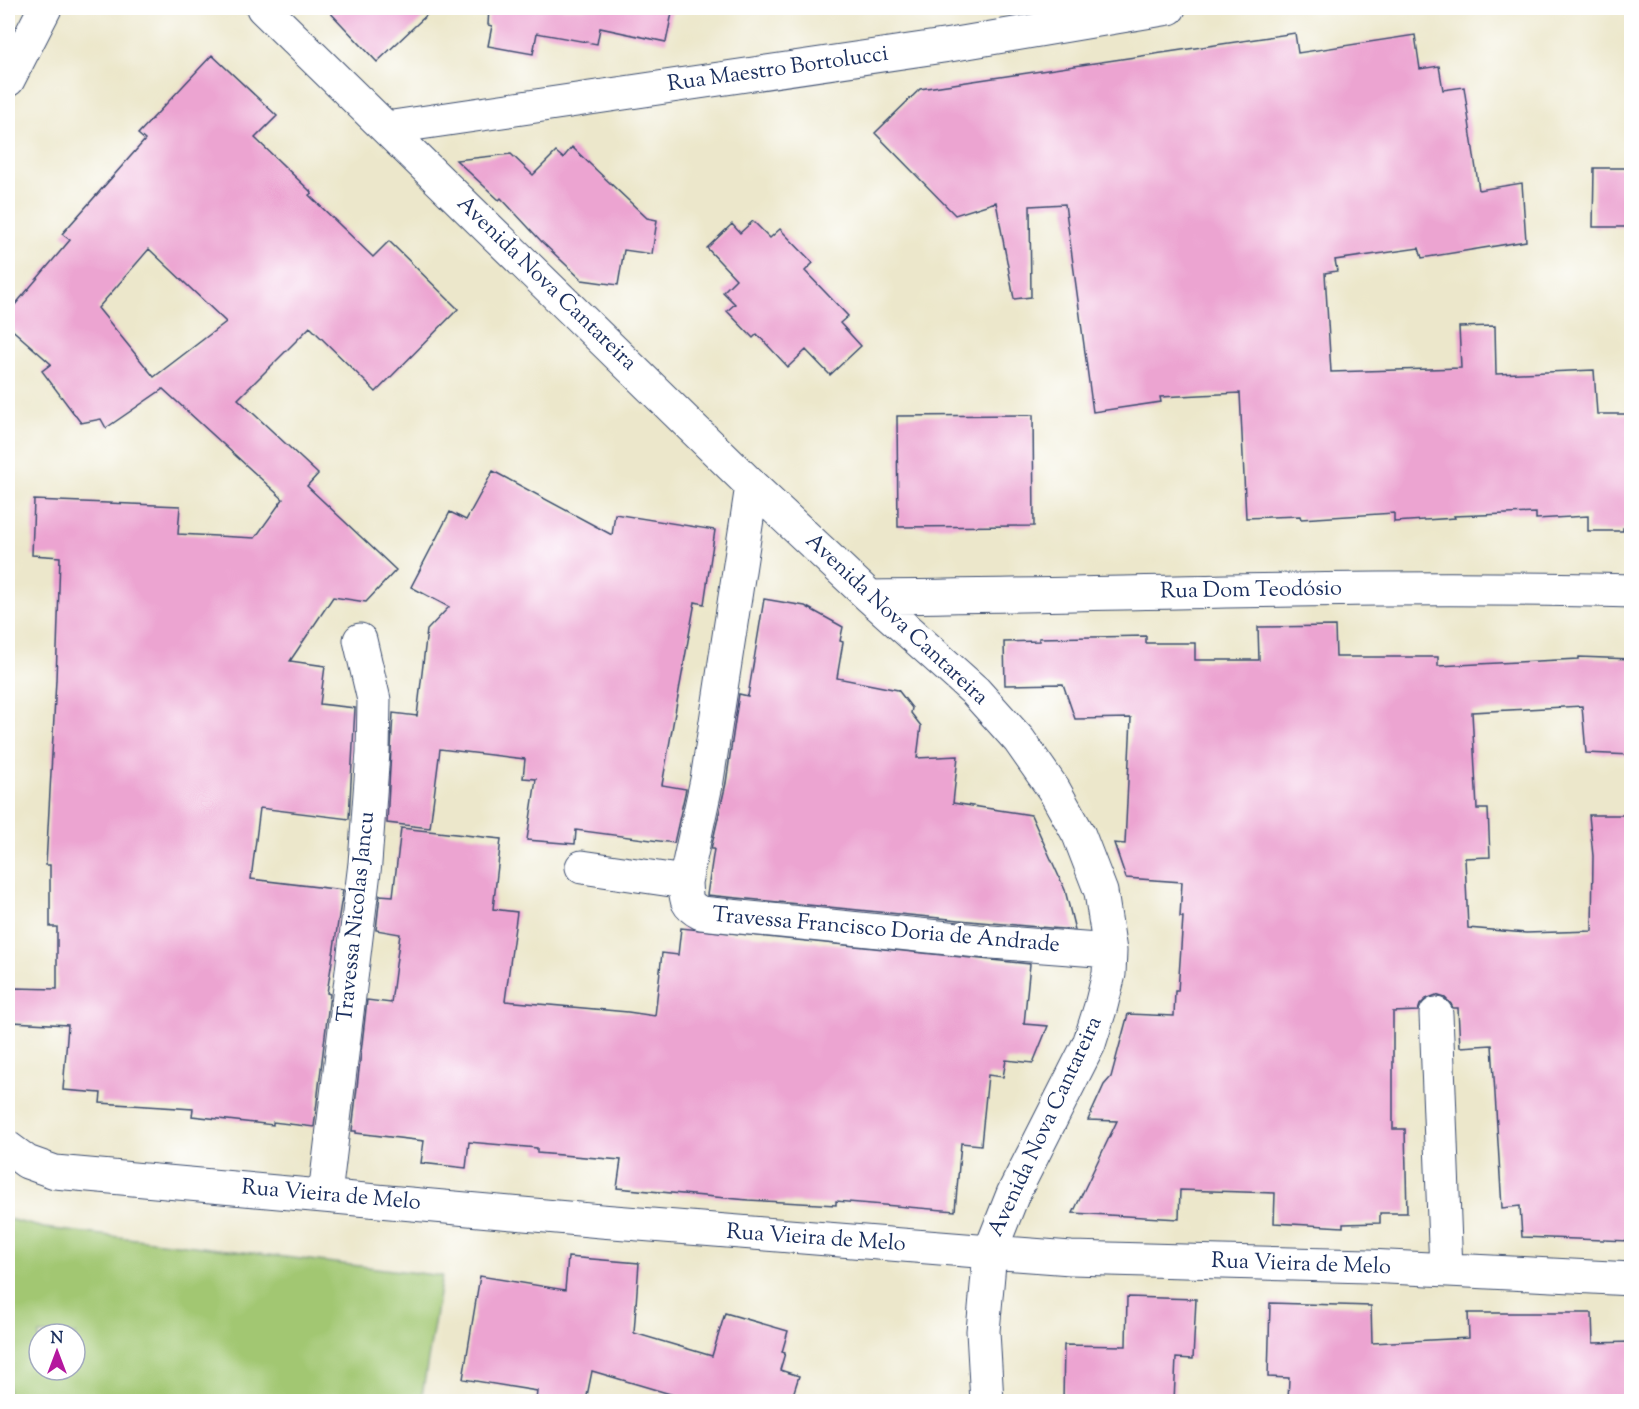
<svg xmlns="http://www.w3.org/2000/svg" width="1639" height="1409" viewBox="0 0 1639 1409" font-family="'Sorts Mill Goudy',serif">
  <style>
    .green { fill: #a2c772; stroke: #5e7b68; stroke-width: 1.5; fill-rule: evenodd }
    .building { fill: #eca4d1; fill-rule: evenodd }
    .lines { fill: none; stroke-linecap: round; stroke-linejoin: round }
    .minor-casing { stroke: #3a4b6e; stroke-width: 35 }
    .minor { stroke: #fff; stroke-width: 33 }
    .labels { text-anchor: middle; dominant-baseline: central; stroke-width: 6; stroke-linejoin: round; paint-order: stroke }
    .street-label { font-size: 22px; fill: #1b2f5e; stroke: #fff }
  </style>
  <rect width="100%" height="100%" fill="#fff"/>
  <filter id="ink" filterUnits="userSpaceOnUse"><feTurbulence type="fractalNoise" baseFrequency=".0167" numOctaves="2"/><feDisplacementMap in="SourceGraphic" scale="12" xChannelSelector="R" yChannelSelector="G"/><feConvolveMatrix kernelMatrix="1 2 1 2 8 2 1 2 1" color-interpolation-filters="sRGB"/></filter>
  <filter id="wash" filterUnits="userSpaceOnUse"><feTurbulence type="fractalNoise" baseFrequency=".008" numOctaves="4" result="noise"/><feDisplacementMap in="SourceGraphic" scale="24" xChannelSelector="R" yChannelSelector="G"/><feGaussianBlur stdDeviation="1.35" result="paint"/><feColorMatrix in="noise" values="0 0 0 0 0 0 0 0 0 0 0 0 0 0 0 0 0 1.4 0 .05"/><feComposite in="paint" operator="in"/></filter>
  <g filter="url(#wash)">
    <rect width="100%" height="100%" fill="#ece7cb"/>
    <path class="green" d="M8,1219L44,1228L442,1276L421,1401H8ZM39,1334H75V1370H39Z"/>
    <g id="blocks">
      <path class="building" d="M326,8H434L377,62Z
        M489,8H673L666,42L600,28L597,44L537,33L533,54L488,46L492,26L488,25Z
        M1295,33L1298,53L1415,35L1420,69L1439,66L1443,90L1464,87L1479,190L1522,183L1526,241L1422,258L1419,248L1335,260L1337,271L1325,273L1331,372L1461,368L1459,327L1495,326L1496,374L1594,370L1597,414H1632V528H1623V531H1588V516L1536,519V513L1454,516L1455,518L1394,522V513L1301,519L1300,516L1246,518L1240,393L1160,397L1161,402L1093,412L1065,204L1030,206L1031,297L1014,299L996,202L955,215L875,133L920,89Z
        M212,55L277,116L255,138L312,193L309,195L373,257L389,241L458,309L376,392L310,327L238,399L318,474L307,486L396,570L366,602L333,597L290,661L325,666L320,704L355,708L349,819L260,808L251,879L343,890L327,993L330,994L314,1127L273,1122V1125L192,1116L193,1109L100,1103L101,1093L63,1090L68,1025L12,1022L14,988L57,989V927H50V865H46L56,680L60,557L32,555L34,500L180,506L178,534L255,538L283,499L163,389L106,428L101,419L81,423L42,371L51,364L8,326V313L70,240L62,234L145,140L138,134ZM149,249L226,322L154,377L98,308Z
        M572,147L647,218L657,220L652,254L624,250L618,285L582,280L542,242L501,198L499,200L456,160L511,154L533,175L556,152L563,158Z
        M1594,168H1632V227H1593Z
        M753,221L770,238L780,229L813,263L805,271L848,316L840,323L861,346L830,375L806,350L788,367L757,334L753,338L727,311L735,304L723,292L736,279L707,248L732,224L740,233Z
        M1033,415L1034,526L898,527L897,416Z
        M493,471L612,535L615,514L715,530L704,604L695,602L662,785L686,789L674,843L576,830L575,844L527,840L536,779L523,778L525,759L440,749L430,828L387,823L393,713L417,716L427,630L449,607L411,587L450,512L466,520Z
        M764,599L805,606L843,627L840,641L843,642L837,678L898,690L912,708L911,713L921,726L917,758L958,756L953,803L1031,815L1065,890L1075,930L980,922L707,895L714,849H711L726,783L739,694L748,696Z
        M1335,626L1336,657H1438V666L1579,659V657L1632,659V755L1586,753L1582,706L1472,712L1477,809H1488L1490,857L1465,858L1468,928L1526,933L1592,931L1593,856L1589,815H1632L1630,1241L1522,1237L1520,1206L1502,1208L1492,1045L1460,1047L1458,1008H1453L1451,1004L1445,998L1436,995L1426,999L1420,1005L1418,1011L1393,1012V1129H1405L1407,1213H1380V1223L1343,1224V1227L1274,1223L1275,1193L1180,1190L1179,1219L1073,1213L1117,1121L1088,1120L1104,1085L1111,1077L1128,1014L1174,1016L1175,991H1178L1183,917H1180L1182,882L1126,878L1114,843L1125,844L1131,718L1075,719L1063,684L1005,685L1004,642L1039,641V638L1146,636V643H1195V660H1259L1258,627Z
        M401,828L501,839L493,909L517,912L505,1001L628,1012L655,1016L662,953L678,955L681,928L1030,964L1024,1024L1048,1026L1033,1063L1006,1060L1003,1077L988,1075L981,1145L961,1143L955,1211L836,1201V1205L748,1200L617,1188L621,1160L537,1153V1148L469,1142L466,1168L421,1163L424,1141L356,1133V1131H352L367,1000L391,1003L400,934L376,930L380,895L393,896Z
        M568,1257L639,1263L634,1333L712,1356L725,1313L788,1331L782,1352L785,1353L780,1370L799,1376L791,1401H694L592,1371L586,1401H536L537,1391L463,1379L480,1276L565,1290Z
        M1127,1297L1196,1299L1193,1359L1176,1358L1174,1401H1063L1064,1345L1126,1346Z
        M1270,1303L1371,1306L1372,1343L1469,1338L1468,1313H1592L1593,1343L1632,1342V1401H1288L1289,1378L1268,1377Z"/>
    </g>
  </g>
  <g filter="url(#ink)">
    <use href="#blocks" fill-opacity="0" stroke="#3a4b6e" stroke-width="1.5"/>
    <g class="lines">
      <g class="minor-casing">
        <path id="minor" d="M263,8L752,486L870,597L975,691L1019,740L1054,790L1079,835L1101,892L1110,951L1109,974L1101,1006L1089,1044L1013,1194L990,1252L983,1331L987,1402
          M8,80L45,8
          M386,128L950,45L1169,8
          M752,486L707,780L685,882C686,899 685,905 701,913L978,941L1110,951
          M870,597C1124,595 1378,584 1632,591
          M582,867L685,882
          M1436,1014L1446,1270
          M8,1148L27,1162L55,1172L601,1221L990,1252L1071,1258L1368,1266L1632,1279
          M325,1195L365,863L373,752L374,700L360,640"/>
      </g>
      <use href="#minor" class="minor"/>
    </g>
  </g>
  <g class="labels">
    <g class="street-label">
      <text transform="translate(778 70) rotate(-8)">Rua Maestro Bortolucci</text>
      <text transform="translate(546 284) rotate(44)">Avenida Nova Cantareira</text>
      <text transform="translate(1251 591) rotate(-1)">Rua Dom Teodósio</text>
      <text transform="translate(896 620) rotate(43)">Avenida Nova Cantareira</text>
      <text transform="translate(357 917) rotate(-84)">Travessa Nicolas Jancu</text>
      <text transform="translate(886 931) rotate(5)">Travessa Francisco Doria de Andrade</text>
      <text transform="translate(1046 1127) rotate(-65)">Avenida Nova Cantareira</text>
      <text transform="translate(331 1196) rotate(5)">Rua Vieira de Melo</text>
      <text transform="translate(816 1239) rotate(4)">Rua Vieira de Melo</text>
      <text transform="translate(1301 1265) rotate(2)">Rua Vieira de Melo</text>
    </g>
  </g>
  <rect width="1639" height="1409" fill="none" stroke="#fff" stroke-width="30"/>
  <g transform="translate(57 1352)"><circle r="28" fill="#ffffff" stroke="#a4acbf" stroke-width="1.5"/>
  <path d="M0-4.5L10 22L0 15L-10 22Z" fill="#b5179e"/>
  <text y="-9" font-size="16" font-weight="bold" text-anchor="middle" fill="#1b2f5e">N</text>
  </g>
</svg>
